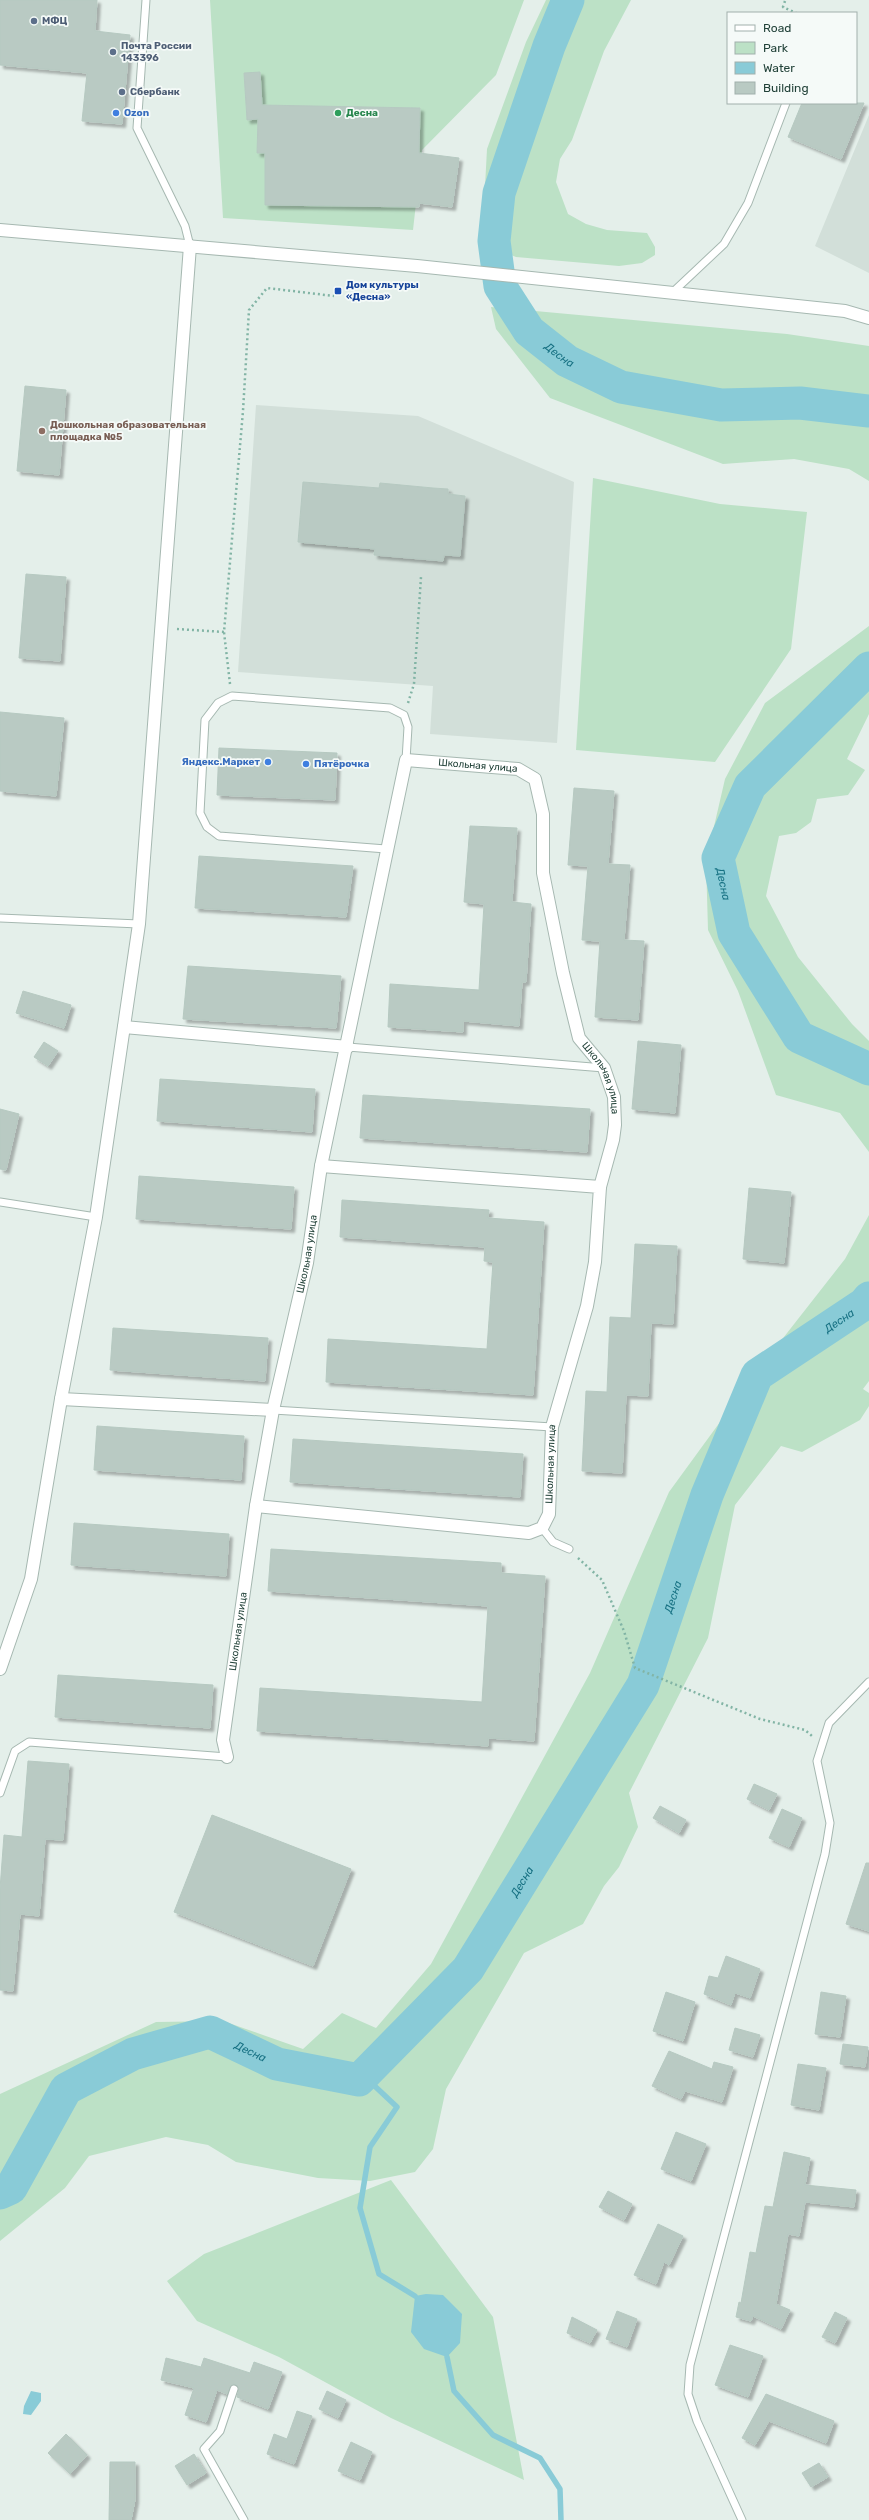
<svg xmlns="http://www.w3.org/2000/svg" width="869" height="2520" viewBox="0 0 869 2520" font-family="Rubik,sans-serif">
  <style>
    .built { fill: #d2dfd9 }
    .green { fill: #bce1c6 }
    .water { fill: #89cbd7 }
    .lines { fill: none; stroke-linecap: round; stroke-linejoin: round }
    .stream { stroke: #89cbd7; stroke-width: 5.5 }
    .river { stroke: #89cbd7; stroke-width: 33 }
    .building { fill: #b9cac3; stroke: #b6c9c1; filter: url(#shadow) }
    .service-casing { stroke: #a6b8b1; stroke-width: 9 }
    .minor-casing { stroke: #a6b8b1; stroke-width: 14 }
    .tertiary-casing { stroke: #a6b8b1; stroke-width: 14 }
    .path { stroke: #82b4a5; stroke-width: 2.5; stroke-dasharray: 2 3; stroke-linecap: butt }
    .service { stroke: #fff; stroke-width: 7 }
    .minor { stroke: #fff; stroke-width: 12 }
    .tertiary { stroke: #fff; stroke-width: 12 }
    .service-dot { fill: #5c6f8a; stroke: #f5faf8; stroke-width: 1.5 }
    .shop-dot { fill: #3f7fe0; stroke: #f5faf8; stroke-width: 1.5 }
    .leisure-dot { fill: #2e9e5b; stroke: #f5faf8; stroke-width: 1.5 }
    .transit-dot { fill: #1a4fb4; stroke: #f5faf8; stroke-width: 1.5 }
    .education-dot { fill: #8d6e63; stroke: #f5faf8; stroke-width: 1.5 }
    .labels { text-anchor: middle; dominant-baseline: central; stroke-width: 3.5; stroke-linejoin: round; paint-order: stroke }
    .service-label { font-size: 10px; font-weight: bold; fill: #4e5e75; stroke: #f5faf8; text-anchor: start }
    .shop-label { font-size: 10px; font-weight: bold; fill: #366cbe; stroke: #f5faf8; text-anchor: start }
    .leisure-label { font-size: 10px; font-weight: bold; fill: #27864d; stroke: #f5faf8; text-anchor: start }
    .transit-label { font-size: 10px; font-weight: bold; fill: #164399; stroke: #f5faf8; text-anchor: start }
    .education-label { font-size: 10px; font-weight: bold; fill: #785e54; stroke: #f5faf8; text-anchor: start }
    .street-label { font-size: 10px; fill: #224239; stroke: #f5faf8 }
    .water-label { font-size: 11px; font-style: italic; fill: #177183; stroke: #f5faf8 }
  </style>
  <defs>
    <filter id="shadow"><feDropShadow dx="3.5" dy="3.5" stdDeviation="1" flood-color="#0004"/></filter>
  </defs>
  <rect width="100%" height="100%" fill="#e4efea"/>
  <path class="built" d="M869,115V273L815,246Z
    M256,405L418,416L574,482L557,743L430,734L433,686L238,672Z"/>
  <path class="green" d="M210,0H524L496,75L422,150L413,230L223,218Z
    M546,0H631L604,51L572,140L560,159L556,182L568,214L586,224L607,230L647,233L655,247V255L642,263L619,266L516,257L499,250L486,233L484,205L487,149L526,42Z
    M491,307L787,334L869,346V481L849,469L794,459L723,464L550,398L496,329Z
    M593,478L720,504L807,512L791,649L715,762L576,750Z
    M869,626V714L847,759L865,770L848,795L817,799L811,822L796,833L779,836L766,896L798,957L852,1024L869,1041V1152L840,1113L776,1095L738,991L708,930L706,861L725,779L765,703Z
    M869,1215V1381L863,1389L869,1393V1406L860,1420L802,1452L781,1446L735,1505L708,1638L629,1793L638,1827L619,1867L604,1886L583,1924L524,1953L446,2089L433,2149L415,2172L370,2181L318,2178L236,2162L208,2145L166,2137L89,2156L65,2188L0,2241V2094L156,2022L223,2021L303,2049L342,2013L376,2028L431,1964L590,1673L669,1492L755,1374L845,1259Z
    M391,2180L493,2317L524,2480L391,2418L279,2357L197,2321L167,2281L204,2254Z"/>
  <path class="water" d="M426,2294L443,2295L462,2314L460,2343L447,2357L424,2349L411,2332L415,2296Z
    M31,2391L41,2393V2401L31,2415L23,2414L24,2406Z"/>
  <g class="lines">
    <path class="stream" d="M364,2076L397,2107L370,2147L360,2208L379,2274L415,2296
      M447,2357L454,2391L493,2435L540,2458L560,2489L561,2520"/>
    <g class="river">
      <path id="s1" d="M568,0L549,46L499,193L494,241L500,286L529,331L567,361L621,387L721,405L800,403L869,411"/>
      <path id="s2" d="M869,668L750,786L718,858L734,933L799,1037L869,1069"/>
      <path id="s3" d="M0,2193L11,2188L66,2089L133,2054L210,2032L277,2064L359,2080L468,1969L643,1685L707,1495L757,1375L864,1304L869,1298"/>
    </g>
  </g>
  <path class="building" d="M0,0H97L95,31L130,35L122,124L82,121L87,73L0,65Z
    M260,72L262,105L420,108L419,153L459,158L452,207L419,203V207L265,205V153H257L258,119L247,120L244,73Z
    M802,103H864L841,159L788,137Z
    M25,386L66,390L59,475L17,471Z
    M303,482L379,488L380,483L433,488L448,489V494L465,496L460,556L444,555L443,561L374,555L375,549L298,542Z
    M26,574L66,577L60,661L19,658Z
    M0,712L64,718L56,796L0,791Z
    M219,748L337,753L335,800L217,795Z
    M574,788L614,791L608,864L630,865L624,940L644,941L638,1020L595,1017L600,941L582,940L588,866L568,865Z
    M470,826L517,828L512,902L531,904L526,982H522L519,1026L463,1021V1032L388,1027L390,984L479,990L484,904L464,902Z
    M199,856L353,866L346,917L195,908Z
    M188,966L341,976L336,1028L183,1019Z
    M23,991L71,1005L64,1028L16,1013Z
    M638,1041L681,1045L675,1113L632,1109Z
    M44,1042L58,1051L48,1066L34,1057Z
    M160,1079L315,1089L312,1132L157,1121Z
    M363,1095L590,1109L587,1152L360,1138Z
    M0,1109L19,1114L6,1170L0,1169Z
    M139,1176L294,1187L291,1229L136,1219Z
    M749,1188L791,1192L784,1263L743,1259Z
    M342,1200L489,1210L488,1218L544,1222L533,1395L326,1382L328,1339L487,1349L493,1262L484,1261L485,1247L340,1237Z
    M635,1244L677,1246L673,1324L651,1323L648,1396L626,1395L622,1473L582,1471L586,1391L607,1392L610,1317L631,1318Z
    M113,1328L268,1338L265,1381L110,1370Z
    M97,1426L244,1436L241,1480L94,1470Z
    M293,1439L523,1454L520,1497L290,1482Z
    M74,1523L229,1534L226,1576L71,1565Z
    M271,1549L501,1563V1573L545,1576L534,1741L488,1738V1746L257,1731L260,1688L482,1702L488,1606L268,1591Z
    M58,1675L213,1685L210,1728L55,1717Z
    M28,1761L69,1764L63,1840L45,1839L39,1916L20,1914L13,1991L0,1990V1889L4,1835L22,1837Z
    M754,1784L777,1794L769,1810L747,1799Z
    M660,1806L686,1820L679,1833L653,1818Z
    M782,1809L802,1818L789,1847L769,1838Z
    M212,1815L351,1869L313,1966L174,1912Z
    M866,1863H869V1931L846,1924Z
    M726,1956L760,1969L750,1998L735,1993L731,2005L704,1994L709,1976L718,1978Z
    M666,1992L695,2002L683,2041L653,2031Z
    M821,1992L846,1996L840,2037L815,2034Z
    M735,2028L760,2035L753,2057L729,2050Z
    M843,2044L868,2047L865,2067L840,2064Z
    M669,2051L712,2069L714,2062L733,2067L722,2102L685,2091L681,2099L652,2086Z
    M798,2064L826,2068L819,2110L791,2105Z
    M676,2132L706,2144L691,2181L661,2169Z
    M784,2152L810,2158L805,2185L856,2190L854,2207L805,2202L799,2236L788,2234L776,2304L790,2310L781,2329L753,2316L751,2321L736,2317L739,2302L741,2303L750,2252L756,2253L765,2206L773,2207Z
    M608,2191L632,2204L624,2220L599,2207Z
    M658,2224L683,2236L669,2265L664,2262L656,2284L634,2275Z
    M617,2311L637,2319L627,2347L606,2339Z
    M835,2312L847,2318L835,2343L822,2337Z
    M572,2317L597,2330L590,2343L567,2333Z
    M730,2345L763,2356L748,2397L715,2385Z
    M166,2358L201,2367L204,2358L250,2373L254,2362L282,2372L268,2409L237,2397L239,2388L233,2384L227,2394L217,2390L206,2422L185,2415L194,2388L161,2380Z
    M327,2391L346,2400L338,2418L319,2409Z
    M766,2394L834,2421L826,2443L769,2421L755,2445L742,2438Z
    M297,2411L312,2416L294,2464L267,2454L274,2434L287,2439Z
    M66,2434L87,2455L70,2474L48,2453Z
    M351,2442L372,2452L360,2480L338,2471Z
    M194,2454L206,2473L187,2485L175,2466Z
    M110,2462H135V2500L131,2520H109Z
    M819,2463L828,2477L811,2487L802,2473Z"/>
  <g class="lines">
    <g class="service-casing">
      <path id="service" d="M146,0L137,128L185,226L190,246
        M673,292L724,244L748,203L786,103
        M386,849L219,836L207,827L200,813L205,720L218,703L232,696L390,708L404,715L408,727L406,760
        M0,918L139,924
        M348,1047L604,1068
        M0,1202L96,1217
        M273,1410L552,1427
        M542,1528L553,1542L569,1549
        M0,1793L15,1751L29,1742L227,1757
        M234,2389L220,2431L204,2449L244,2520
        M742,2520L697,2421L688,2394L690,2365L825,1854L830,1823L817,1761L829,1723L869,1682"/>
    </g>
    <g class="minor-casing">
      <g id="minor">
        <path d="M124,1027L348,1047"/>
        <path d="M61,1399L273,1410"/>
        <path id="s4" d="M256,1506L529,1533L542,1528L549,1514L552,1427L587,1306L595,1262L600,1187L321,1166"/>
        <path d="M0,1669L31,1579L61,1399L96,1217L139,924L190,246"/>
        <path id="s5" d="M227,1757L223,1740L256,1506L273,1410L307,1263L321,1166L406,760L518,769L535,779L543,814V873L563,973L579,1038L604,1068L614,1097L615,1125L613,1140L600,1187"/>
      </g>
    </g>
    <g class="tertiary-casing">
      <path id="tertiary" d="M0,230L417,266L845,311L869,318"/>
    </g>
    <path class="path" d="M785,1L783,7L796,13
      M177,629L224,632
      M230,684L224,632L243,411L249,310L267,288L334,296
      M408,703L414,684L421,577
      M578,1558L602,1580L624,1631L635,1668L760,1719L805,1730L812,1736"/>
    <use href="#service" class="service"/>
    <use href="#minor" class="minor"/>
    <use href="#tertiary" class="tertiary"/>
  </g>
  <g class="service-dot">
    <circle cx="34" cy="21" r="4"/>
    <circle cx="113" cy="52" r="4"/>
    <circle cx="122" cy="92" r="4"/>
  </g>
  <g class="shop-dot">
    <circle cx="116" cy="113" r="4"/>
    <circle cx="268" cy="762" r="4"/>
    <circle cx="306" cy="764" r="4"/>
  </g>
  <circle class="leisure-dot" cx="338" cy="113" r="4"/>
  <rect class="transit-dot" x="334" y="287" width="8" height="8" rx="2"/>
  <circle class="education-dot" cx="42" cy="431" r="4"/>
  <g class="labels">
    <g class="service-label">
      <text x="42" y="21">МФЦ</text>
      <text x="121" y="46">Почта России<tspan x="121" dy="12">143396</tspan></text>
      <text x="130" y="92">Сбербанк</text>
    </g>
    <g class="shop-label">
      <text x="124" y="113">Ozon</text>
      <text x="260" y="762" text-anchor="end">Яндекс.Маркет</text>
      <text x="314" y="764">Пятёрочка</text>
    </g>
    <g class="leisure-label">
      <text x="346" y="113">Десна</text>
    </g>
    <g class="transit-label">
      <text x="346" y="285">Дом культуры<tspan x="346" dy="12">«Десна»</tspan></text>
    </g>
    <g class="education-label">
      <text x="50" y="425">Дошкольная образовательная<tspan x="50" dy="12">площадка №5</tspan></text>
    </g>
    <g class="street-label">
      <text stroke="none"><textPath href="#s5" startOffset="1087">Школьная улица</textPath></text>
      <text stroke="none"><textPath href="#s5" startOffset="1458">Школьная улица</textPath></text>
      <text stroke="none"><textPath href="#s5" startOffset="511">Школьная улица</textPath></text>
      <text stroke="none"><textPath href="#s4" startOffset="354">Школьная улица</textPath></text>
      <text stroke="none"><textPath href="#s5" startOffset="127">Школьная улица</textPath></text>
    </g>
    <g class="water-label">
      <text stroke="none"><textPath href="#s1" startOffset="391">Десна</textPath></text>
      <text stroke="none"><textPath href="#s2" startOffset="273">Десна</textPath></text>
      <text stroke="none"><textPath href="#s3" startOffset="1357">Десна</textPath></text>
      <text stroke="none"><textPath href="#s3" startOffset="1021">Десна</textPath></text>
      <text stroke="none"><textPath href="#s3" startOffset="697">Десна</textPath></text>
      <text stroke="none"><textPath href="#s3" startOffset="326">Десна</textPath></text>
    </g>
  </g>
  <rect x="727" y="12" width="130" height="92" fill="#f5faf8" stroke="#a1b0ac"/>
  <rect x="735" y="25" width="20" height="6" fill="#ffffff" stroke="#a1b0ac"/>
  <text x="763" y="32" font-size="12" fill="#224239">Road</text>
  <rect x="735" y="42" width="20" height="12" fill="#bce1c6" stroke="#a1b0ac"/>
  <text x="763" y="52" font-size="12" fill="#224239">Park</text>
  <rect x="735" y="62" width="20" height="12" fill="#89cbd7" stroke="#a1b0ac"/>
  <text x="763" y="72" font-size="12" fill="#224239">Water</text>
  <rect x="735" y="82" width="20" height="12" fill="#b9cac3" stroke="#a1b0ac"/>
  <text x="763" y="92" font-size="12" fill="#224239">Building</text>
</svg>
